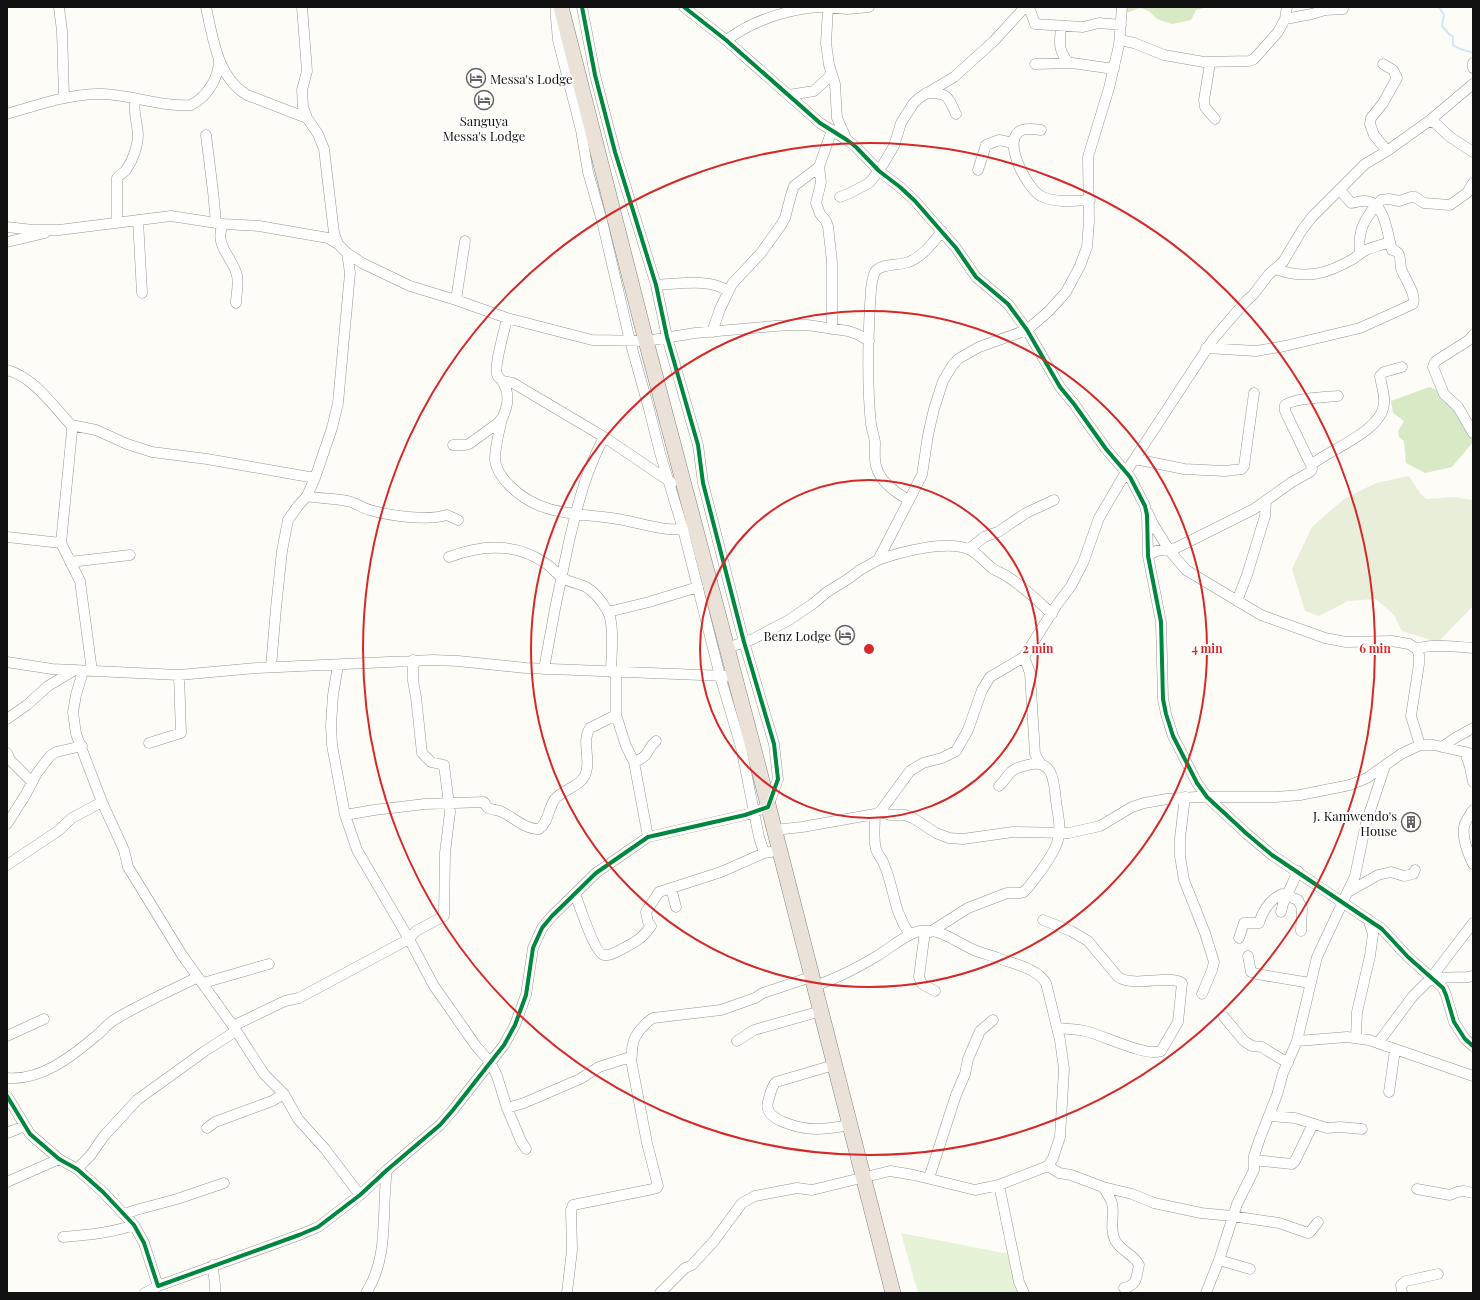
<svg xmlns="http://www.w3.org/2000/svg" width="1480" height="1300" viewBox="0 0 1480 1300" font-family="'Playfair Display',serif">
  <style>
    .green { fill: #e7f3d7 }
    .forest { fill: #d8eac5 }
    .cemetery { fill: #e9eedb }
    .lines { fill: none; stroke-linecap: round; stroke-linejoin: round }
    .stream { stroke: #cde8f7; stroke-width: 2 }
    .minor-casing { stroke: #979795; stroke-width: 11 }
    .highway-casing { stroke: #858482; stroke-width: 16 }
    .minor { stroke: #fffffe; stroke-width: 10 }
    .highway { stroke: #eae1d8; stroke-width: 15 }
    .cycleway-casing { stroke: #fff; stroke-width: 6 }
    .cycleway { stroke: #00873e; stroke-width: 4 }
    .ring { fill: none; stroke: #d62828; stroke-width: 2 }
    .labels { text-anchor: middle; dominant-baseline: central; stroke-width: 4; stroke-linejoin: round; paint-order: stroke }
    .poi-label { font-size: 13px; fill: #111; stroke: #fff; text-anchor: end }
    .centre { fill: #d62828; stroke: #fff; stroke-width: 2 }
    .ring-label { font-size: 12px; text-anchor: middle; font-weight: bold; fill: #d62828; stroke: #fff; stroke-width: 4; stroke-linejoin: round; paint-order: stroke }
  </style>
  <rect width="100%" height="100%" fill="#fdfcf7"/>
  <path class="green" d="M901,1233L1009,1254L1019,1293H918Z"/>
  <path class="forest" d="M1126,7H1208L1196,10L1191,20L1172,24L1157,19L1149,11L1140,8L1126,13Z
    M1429,387C1449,392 1463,421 1473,438V442L1452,467L1425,473L1406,463L1404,441L1399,437L1398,431L1404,421L1393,413L1391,401Z"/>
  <path class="cemetery" d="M1409,476L1420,493L1426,499L1454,497L1473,500V606L1438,642L1402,631L1394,615L1376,599L1348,601L1319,616L1305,611L1292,569L1312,527L1344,499L1376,483Z"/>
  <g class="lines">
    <path class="stream" d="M1439,7L1444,15L1442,26L1450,35L1453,36V45C1459,50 1466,50 1473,53"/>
    <g class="minor-casing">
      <path id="minor" d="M59,7L62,31L64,98
        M206,7C213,38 217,77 247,95L307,118L318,134L324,149L334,233L338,244
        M302,7L307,71L302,90L303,107L307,118
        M556,7V18L558,40L581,130L588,172L602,221L630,341L649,409L660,453L683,529L720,676L741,747L759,837L764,853
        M684,7L726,40L820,123L847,140L856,147L879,171L900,187L915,201L956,248L976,277L1008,304L1027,330L1060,387L1074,404L1106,449L1130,477L1145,506L1147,515L1148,556L1161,622L1163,699L1166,714L1173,736L1197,783L1207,797L1247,834L1272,855L1382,929L1408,957L1443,988L1446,995L1454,1022L1465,1039L1473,1046
        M823,7L848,9L869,7
        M1029,7L1035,24L1083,27L1099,23L1121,25
        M828,8L826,43L829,65L835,84L837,118L846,138
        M1285,19L1312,14L1325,10L1343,9
        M1061,26C1060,43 1057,49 1069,63
        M726,40C736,34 745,27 756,23C775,14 800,8 821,7
        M1120,40L1134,43L1164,55L1204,62L1249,61L1254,59L1278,32L1285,19L1287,7
        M1210,63L1204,100L1205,107L1215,119
        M1473,63V68
        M1035,64L1072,63L1114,69
        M1383,64L1393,70L1397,78L1383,103L1371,118L1370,124L1374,135L1387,151
        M926,93C948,93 947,95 956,114
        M789,95L814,91L831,75
        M7,114C37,105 71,93 103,94C132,95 162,107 191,105C207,97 219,78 219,60
        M1429,121L1473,84
        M1041,130C1035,129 1028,128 1022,130C1000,138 1027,189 1041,196C1054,203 1074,201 1090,200
        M206,135L213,191L216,223
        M819,167L821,182L816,203L820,214L826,221L828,226L832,262V329
        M978,170L986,145L999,140L1013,143
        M840,197L850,193L869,183L879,171L894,146L901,123L913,104L919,98L954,77L994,41L1025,7
        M138,220L142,293
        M117,223V178C120,174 124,173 126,170C133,160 138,146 138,134C137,122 133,111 135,99
        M223,224C214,244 230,255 236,272C240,281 236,294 236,303
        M7,227L33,230H59L171,216L223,224L259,226L328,238L338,244L347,253L350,273L338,403L332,428L315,478L307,496L298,506L288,520L282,551L276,608L271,667
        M7,242L45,233
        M347,253L362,263L410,286L456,300L507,318L592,340L646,341L695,333L775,326L793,325H807L848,331L857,334L869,341
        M1360,254C1357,230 1365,217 1381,200L1389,199L1399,201L1411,197H1415L1424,203L1450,205L1467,193L1473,183
        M1276,269C1305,280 1327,274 1353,259C1357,256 1361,253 1366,250C1373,247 1382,245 1390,242
        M656,285C678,284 710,278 728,291
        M456,300L465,241
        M507,318C505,329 494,365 497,374C497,377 501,379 502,381C507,388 508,397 507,404C506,410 504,414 502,419C499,431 495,447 495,460C496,470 503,479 510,486C539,515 573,513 611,518C637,521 660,532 688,529
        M712,332L720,309L732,284L761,253L781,225L785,218L791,195L794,186L819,167L832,130
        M1473,335L1469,340L1436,361L1434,364L1433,367L1444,394L1458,407L1473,433
        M1206,348L1256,351L1285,346L1360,328L1413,304C1417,294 1404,278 1401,268C1400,264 1401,256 1398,253C1396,251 1394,250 1392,250C1387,235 1386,200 1363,201C1359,201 1355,203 1351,203L1340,190
        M7,370C35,378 52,405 71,425L72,431L61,543L80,581L92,671
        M502,381L513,383L604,437L672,483
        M71,425L96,430L127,444L152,452L207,459L315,478
        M453,445H465L469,444L498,423L503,417
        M1135,459L1184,469L1225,471L1242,469L1244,466L1254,393
        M1311,465C1330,449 1383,431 1384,403C1385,394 1381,385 1380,376L1384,372L1402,367
        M307,496C320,499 333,498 347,501C355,502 362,508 370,510C390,516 427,521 447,515L458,520
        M909,500C896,493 880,481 876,466C874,458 875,450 875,442C874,436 872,430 871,424C867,387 868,342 870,305C871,295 870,282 875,272C880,263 899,266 909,262C923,256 933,243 942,231
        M1148,513L1153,524L1169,550L1186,570L1261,615L1325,638L1346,642L1392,641L1409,644L1417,649L1419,655V664L1411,716L1420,745
        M7,537L61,543
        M969,549L984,537L998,532L1026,513L1054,500
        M1148,556L1156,551L1176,548L1254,509L1292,482L1310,472L1312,469L1311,465L1285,411V405C1294,398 1326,397 1338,396
        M449,557C481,545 515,542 545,563C552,567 556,574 563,578C570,583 579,583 586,587C595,592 603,603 608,612C615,625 611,657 611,672
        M878,560C900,552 946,540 968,549C977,552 984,562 992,568C997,572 1003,573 1008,577C1024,587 1038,601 1052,614
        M70,562L130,555
        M1237,601L1247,575L1265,516L1266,501
        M608,612L649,602L698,587
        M727,648L753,639L789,620L814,603L827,592L848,579L860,570L878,560L922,475L928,435L934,409L943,381L952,366L958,359L979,347L1027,330L1049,311L1066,292L1080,266L1087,247L1089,221L1088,157L1109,88L1119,45L1122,7
        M1417,649C1429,643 1459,647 1473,648
        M1024,657L1030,673L1035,754L1040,763
        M7,662L52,669L179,675L257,668L433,660L458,661L526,668L726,676
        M338,665L333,695L331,725L332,745L345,815L357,850L409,939L434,986L476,1046L490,1062L497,1076L507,1108L521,1141L526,1149
        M544,669C551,628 559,587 568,546C577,507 585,473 604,437
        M83,671L76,695L73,712L76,734L102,802L124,850L128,867L182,955L233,1026L264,1074L284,1094L298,1119L325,1149L360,1195
        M616,673V715L626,746L634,762L648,837
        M7,719L27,705L48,686L75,670
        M149,743L181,733L179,675
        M1442,747L1455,738L1473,728
        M1465,752L1470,767L1473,782
        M7,753L10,760L32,782
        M634,762C652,755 645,750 656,741
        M1185,797L1180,838V856L1184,880L1205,933L1214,962L1212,970L1202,994
        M1473,810C1470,815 1465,821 1464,827C1462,839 1468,853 1473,864
        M880,812L890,815H905L913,818L936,833L949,838L963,839L1013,832L1069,833L1100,826L1132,807L1144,803L1167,799L1196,797H1276L1300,795L1350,785L1367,778L1401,754L1420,745H1434L1473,754
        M875,814C875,825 873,838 876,849C877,854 881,857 883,862C895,888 892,909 910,935
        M345,815L374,810L425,804L484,802C485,804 486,806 487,807C492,811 497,809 502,812C513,817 526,830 539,829C549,822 548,808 555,799C565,787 585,787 587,768C589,754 582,740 590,728L616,715
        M7,824L26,794L37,773L50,756L56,752L82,746
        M774,830L802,827L875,814L880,812L910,771L923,763L942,758L956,751L968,730L982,690L990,677L1024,657L1056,606L1071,586L1083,563L1099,518L1126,472L1214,338L1246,301L1253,295L1269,274L1283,262L1302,230L1312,217L1365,164L1387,151L1429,121L1435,123L1450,137L1473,152
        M7,865L58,831L72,818L102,802
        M671,888L676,907
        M1348,892L1378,875L1391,872L1404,876L1413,874L1415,870
        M575,894C579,904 595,954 604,955C610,956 617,952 622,949C635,942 642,939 651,926L648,922L646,912L659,892L721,872L764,853L771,852
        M1281,912L1283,904L1298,871
        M1043,920L1071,931L1088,941L1118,977C1135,988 1169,974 1182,983L1178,1022L1161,1051C1145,1057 1103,1035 1085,1031C1076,1029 1066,1029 1057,1028
        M925,931L919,977L922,984L935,991
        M930,932L968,908L1007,893H1019L1024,892C1033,882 1053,856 1057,843C1062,830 1058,815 1056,801C1054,783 1054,758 1028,765C1023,766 1015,768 1011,772C1006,776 1005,781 999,786
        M1239,938L1244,923H1259C1263,910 1269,900 1282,894L1298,900L1302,908L1301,931
        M1248,956L1251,972L1257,974L1310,983
        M1431,978L1468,977L1473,976
        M203,983L269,964
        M1224,1017L1244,1041L1252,1046L1262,1047L1268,1051L1288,1063
        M233,1026L285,1001L299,998L409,939L416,931L444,916L445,853L450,812L444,765L431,762L422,753L416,697L413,681V660
        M7,1036L44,1019
        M1356,1038L1357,1012L1370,956L1373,934L1368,919
        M737,1041L754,1030L821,1011
        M1297,1041L1347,1037L1369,1040L1473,1076
        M1378,1043L1413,996L1431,978L1473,923
        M631,1060C633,1053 631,1050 633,1044C634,1035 646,1022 653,1018L721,1010L755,998L763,993L811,977
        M834,1065L776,1082C771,1087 770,1095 768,1102C762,1121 803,1129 816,1129C827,1129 839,1127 850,1125
        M7,1078C41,1081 71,1057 96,1036C103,1031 106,1025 114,1020C140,1004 170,991 198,977
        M1389,1092L1395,1050
        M7,1096L30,1134L59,1159L77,1169L103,1192L134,1225L144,1243L158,1286L299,1235L318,1227L360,1195L387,1170L440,1125L453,1110L504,1045L515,1025L526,995L533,948L542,928L552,916L596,873L648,837L745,815L768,807L778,779L774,744L744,642L703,483L698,445L667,337L656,285L615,152L595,75L582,7
        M507,1108L524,1103L580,1079L599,1067L627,1058L631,1060L647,1143L658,1186L657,1188L653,1189L573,1205L571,1210L572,1250L567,1293
        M1269,1116L1295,1118L1327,1128L1340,1127L1362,1129
        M207,1128L215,1122L272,1101L284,1094
        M7,1133L25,1126
        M1254,1160L1292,1164L1295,1161L1313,1124
        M1048,1166L1059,1173L1071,1175L1103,1187L1132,1194L1154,1203L1201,1213L1232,1216L1279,1223L1308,1233L1310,1232L1318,1222
        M77,1169L90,1156L104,1136L137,1100L205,1051L236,1031
        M929,1178L956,1095L965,1074L968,1059L980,1031L993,1020
        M7,1182L59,1159
        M999,1185L1019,1282L1024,1293
        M1103,1187C1106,1192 1110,1197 1112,1203C1115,1215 1109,1228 1115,1240C1120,1251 1134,1254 1139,1265C1136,1277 1138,1285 1124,1288
        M1417,1189L1450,1195L1457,1192L1464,1191L1473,1193
        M125,1214L136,1210L177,1199L224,1183
        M63,1237C87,1235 111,1233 134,1225
        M1219,1260L1250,1269
        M213,1265C213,1275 216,1283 215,1293
        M145,1293L158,1286
        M366,1293C390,1256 381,1211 387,1170
        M660,1293L685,1268L692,1265L714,1241L742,1203L755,1196L797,1188L812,1190L890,1171L914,1175L975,1190L999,1185L1048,1166L1053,1158L1060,1137L1064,1069L1060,1040L1046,983C1037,968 1013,964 998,958C990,955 980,953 972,949C961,944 950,936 937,932C931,931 922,930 916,932C902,937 889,949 877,956C857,968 836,979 814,986
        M1206,1293L1219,1260L1237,1204L1254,1170V1156L1260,1138L1277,1095L1283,1073L1297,1041L1317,957L1355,876L1366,823L1385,766
        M1402,1293L1401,1285L1406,1281L1438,1274"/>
    </g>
    <g class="highway-casing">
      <path id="highway" d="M561,7L646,341L754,750L893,1293"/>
    </g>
    <use href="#minor" class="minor"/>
    <use href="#highway" class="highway"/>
    <g class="cycleway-casing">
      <path id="cycleway" d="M684,7L726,40L820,123L847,140L856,147L879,171L900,187L915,201L956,248L976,277L1008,304L1027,330L1060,387L1074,404L1106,449L1130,477L1145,506L1147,515L1148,556L1161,622L1163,699L1166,714L1173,736L1197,783L1207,797L1247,834L1272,855L1382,929L1408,957L1443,988L1446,995L1454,1022L1465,1039L1473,1046
        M7,1096L30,1134L59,1159L77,1169L103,1192L134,1225L144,1243L158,1286L299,1235L318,1227L360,1195L387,1170L440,1125L453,1110L504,1045L515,1025L526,995L533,948L542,928L552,916L596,873L648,837L745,815L768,807L778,779L774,744L744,642L703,483L698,445L667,337L656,285L615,152L595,75L582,7"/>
    </g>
    <use href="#cycleway" class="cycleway"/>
  </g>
  <g class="ring">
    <circle cx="869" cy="649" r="169"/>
    <circle cx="869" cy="649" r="338"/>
    <circle cx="869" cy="649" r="506"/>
  </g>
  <defs>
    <g id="hotel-ring" transform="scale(1)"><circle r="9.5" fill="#fff" stroke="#646362" stroke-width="1.5"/><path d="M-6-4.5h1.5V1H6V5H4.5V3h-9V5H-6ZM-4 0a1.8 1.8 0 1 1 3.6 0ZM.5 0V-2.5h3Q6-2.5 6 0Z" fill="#646362"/></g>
    <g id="building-ring" transform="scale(1)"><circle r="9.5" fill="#fff" stroke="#646362" stroke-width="1.5"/><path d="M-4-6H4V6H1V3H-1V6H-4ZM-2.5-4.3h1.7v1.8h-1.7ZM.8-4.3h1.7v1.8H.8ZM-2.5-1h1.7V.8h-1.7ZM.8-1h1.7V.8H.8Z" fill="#646362"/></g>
  </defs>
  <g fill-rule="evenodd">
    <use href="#hotel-ring" x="476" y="78"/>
    <use href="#hotel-ring" x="484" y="100"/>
    <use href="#hotel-ring" x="845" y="635"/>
    <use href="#building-ring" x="1411" y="822"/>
  </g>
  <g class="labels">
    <g class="poi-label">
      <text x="490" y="78" text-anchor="start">Messa's Lodge</text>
      <text x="484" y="120" text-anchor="middle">Sanguya<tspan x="484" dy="15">Messa's Lodge</tspan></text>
      <text x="831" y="635">Benz Lodge</text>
      <text x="1397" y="815">J. Kamwendo's<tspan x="1397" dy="15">House</tspan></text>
    </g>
  </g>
  <circle cx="869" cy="649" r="6" class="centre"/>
  <g class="ring-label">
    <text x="1038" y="653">2 min</text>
    <text x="1207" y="653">4 min</text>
    <text x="1375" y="653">6 min</text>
  </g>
  <rect width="1480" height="1300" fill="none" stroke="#111111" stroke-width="16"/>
</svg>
